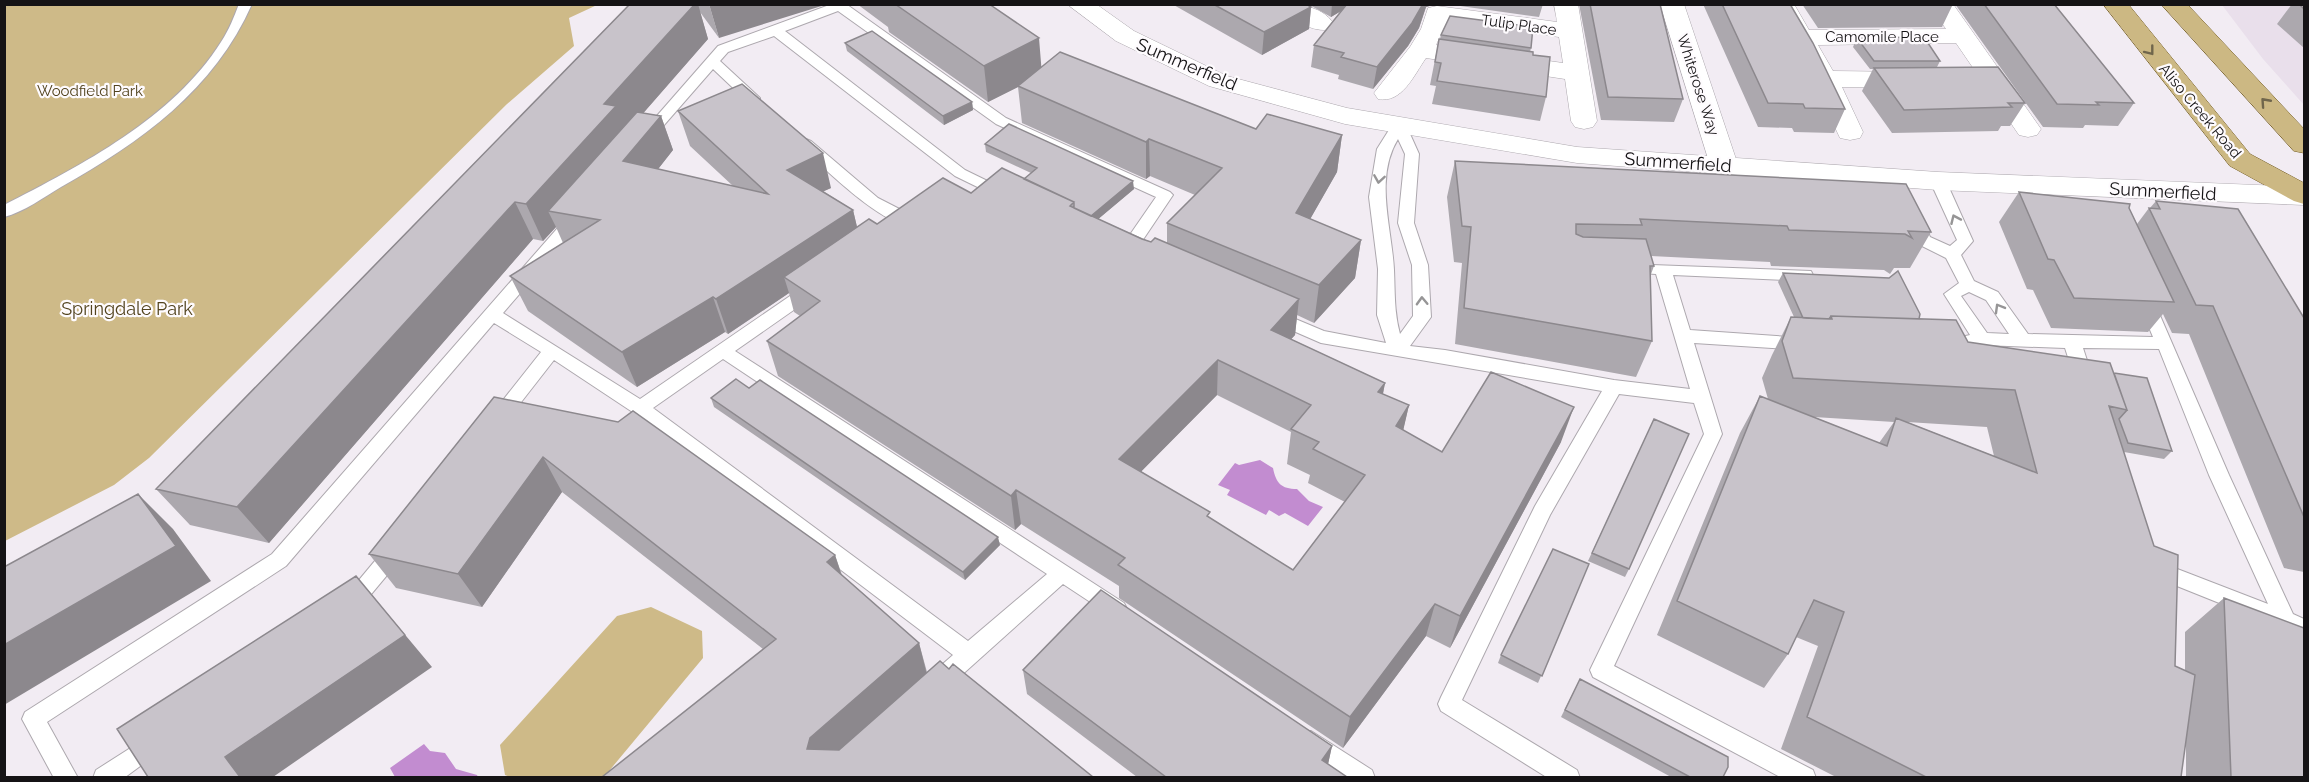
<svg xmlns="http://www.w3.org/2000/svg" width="2309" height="782" viewBox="0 0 2309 782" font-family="Raleway,sans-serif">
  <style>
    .built { fill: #e9dfeb }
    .green { fill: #ceba88 }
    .water { fill: #c28cd0 }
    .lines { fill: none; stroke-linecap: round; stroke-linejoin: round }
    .service-casing { stroke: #ada8ae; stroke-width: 2 }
    .minor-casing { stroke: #ada8ae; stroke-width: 1 }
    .tertiary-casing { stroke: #ada8ae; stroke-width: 1 }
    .primary-casing { stroke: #766027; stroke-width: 1 }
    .service { fill: #fff; fill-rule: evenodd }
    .minor { fill: #fff; fill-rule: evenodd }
    .tertiary { fill: #fff; fill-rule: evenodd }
    .primary { fill: #ccb883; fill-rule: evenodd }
    .wall { fill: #aca8ae; fill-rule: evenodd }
    .shaded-wall { fill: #8c888d }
    .building { fill: #c8c3ca; stroke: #8c888d; stroke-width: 1.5; fill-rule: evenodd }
    .oneway { stroke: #70664c }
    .oneway2 { stroke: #969596 }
    .labels { text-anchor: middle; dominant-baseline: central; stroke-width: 4.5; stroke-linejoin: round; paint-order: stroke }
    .far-street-label { font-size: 15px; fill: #151315; stroke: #fefbfe }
    .far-park-label { font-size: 15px; fill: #52431e; stroke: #fefbfe }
    .street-label { font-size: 18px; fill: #151315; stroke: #fefbfe }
    .park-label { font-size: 18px; fill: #52431e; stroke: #fefbfe }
  </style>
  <rect width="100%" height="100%" fill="#f2ecf3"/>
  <path class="built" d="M2222,5H2304V105L2263,59Z"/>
  <path class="green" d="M5,5H597L569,18L574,46L507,104L149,458L114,485L5,541Z
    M651,607L702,631L703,658L604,777H510L505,775L500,745L617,616Z"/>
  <path class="water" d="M1260,460L1273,468C1276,483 1281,489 1297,489L1309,501L1323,507L1308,526L1285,513L1279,516L1269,510L1266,515L1227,495L1230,490L1218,485L1235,463L1239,465Z
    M424,744L430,751L445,753L456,769L477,775L478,777H395L390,768Z"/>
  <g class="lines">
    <g class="service-casing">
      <path id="service" d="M239,4H252C214,90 141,142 61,187C44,197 24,212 4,217V205C82,165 173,118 221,42C229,30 234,17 239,4Z
        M832,4H846L1006,118L1170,192L1173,195L1132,256H1120L1118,252L1156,197L996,124L838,11L785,31L965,170L1010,192L1013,195L1010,198H1000L955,176L774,36L728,52L720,61L760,98V104H750L713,69L651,140H641L639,137L641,134L718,46Z
        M1399,121L1406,125L1419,154L1414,223L1428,265L1431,317L1410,346L1445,350L1614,380L1690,389L1656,274L1625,272L1623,268L1625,264L1811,271L1813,275L1811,279L1805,281L1673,275L1690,330L1803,338L1809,340L1812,344L1809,348L1803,350L1694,343L1722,434L1614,666L1813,770L1816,778H1782L1593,677L1590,670L1704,434L1694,403L1619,394L1550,515L1462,700L1577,770L1580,778H1548L1441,711L1438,704L1441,697L1535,506L1602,391L1321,343L1268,320L1265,316L1268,312L1274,310L1324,331L1386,343L1377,315L1378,269L1369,197L1377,149L1394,122ZM1398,139L1405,154L1398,223L1412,265L1413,316L1400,334C1394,312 1395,292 1394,270C1392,228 1374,178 1398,139Z
        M806,139L811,141L878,198L915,217L917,221L915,225C888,232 821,165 801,147L799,144Z
        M1938,176L1946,181L1973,241L1961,255L1974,281L1998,292L2028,334L2153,337L2138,301L2140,297H2152L2229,475L2293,614L2304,619V637L2147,574L2144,568L2147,562L2154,560L2268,604L2209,475L2159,349L2083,348L2094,382L2091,387H2079L2076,382L2065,348L1982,345L1944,352L1938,350L1935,346L1938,342L1970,335L1944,294L1959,283L1946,258L1918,244L1907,220L1915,215L1921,216L1930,237L1950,246L1957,240L1930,181ZM1969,292L1986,300L2009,334L1987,333L1961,296Z
        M575,214L581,215L583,219L581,223L503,313L640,399L806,285H818L820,289L818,293L735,351L1124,603L1127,609L1124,615L1117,618L1110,615L1063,584L945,690L937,693L929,690L926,683L929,676L953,655L634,413L554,360L504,424H492L489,419L492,414L541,352L494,323L286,566L47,722L78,778H54L22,719L25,712L272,554L569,215ZM723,359L1047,574L968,641L653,408Z
        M396,542L403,544L406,550L403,556L358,610L351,613L344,610L341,604L344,598L389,544Z
        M1311,731L1372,770L1375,778H1344L1303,748L1300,741L1303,734Z
        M154,733L162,736L165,743L162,750L124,778H93L96,770Z"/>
    </g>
    <g class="minor-casing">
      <path id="minor" d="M1273,4C1295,4 1321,4 1334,24L1331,29C1312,34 1293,18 1277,9Z
        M1554,4H1578L1597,121L1593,127L1584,129L1575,127L1571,121L1565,79L1426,58C1414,75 1402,104 1378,99L1374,93L1410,47L1421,29L1428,8L1437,6L1557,22ZM1447,22L1559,37L1563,63L1436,45Z
        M1660,4H1684L1738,165L1734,171L1724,174L1714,171L1710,165Z
        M1770,4H1794L1809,30L1946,29L1929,4H1953L2041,129L2037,135L2028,137L2019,135L1956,43L1818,45L1833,71L1911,72L1920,75L1924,80L1920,85L1911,88L1842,87L1863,132L1860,138L1850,140L1840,138L1812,79Z"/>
    </g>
    <g class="tertiary-casing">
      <path id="tertiary" d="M1067,4H1096L1134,31L1227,76L1347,108L1577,147L1938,172L2304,187V205L1938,190L1577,163L1345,124L1209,86L1116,41Z"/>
    </g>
    <g class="primary-casing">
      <path id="primary" d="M2103,4H2128L2250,154L2304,183V204L2294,201L2230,166Z
        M2161,4H2187L2304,129V153L2294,151Z"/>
    </g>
    <use href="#service" class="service"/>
    <use href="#minor" class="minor"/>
    <use href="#tertiary" class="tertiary"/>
    <use href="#primary" class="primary"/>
  </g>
  <path class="wall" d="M630,4H709L719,38L700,12L708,39L643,113L661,116L673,150L658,169L733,186L690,146L678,111L831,188L823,191L853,210L857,227L877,224L971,193L1024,179L1031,173L986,152L985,144L1134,189L1098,219L1151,242L1167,244V223L1195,195L1150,176L1146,179L1022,123L1018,87L988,102L889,32L888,27L857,4H989L1041,67L1256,129L1342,135L1337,172L1310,219L1361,240L1355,278L1314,323L1297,315L1295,335L1291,339L1385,383L1383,394L1409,405L1403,430L1442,452L1561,442L1450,648L1426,636L1343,748L1119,598V586L1021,524L1015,530L778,376L767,341L800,316L794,312L789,293L728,334L725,332L637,387L528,311L510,276L563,243L556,227L543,241L533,239L269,543L190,525L156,489ZM1217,395L1291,432L1287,464L1310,475L1308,483L1345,502L1293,570L1210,518L1141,471Z
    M1172,4H1306L1311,7L1309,29L1262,55Z
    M1308,4H1436L1426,7L1419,28L1408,46L1373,89L1338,79L1339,75L1311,67L1314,45L1341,11L1331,17Z
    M1446,4H1543L1539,17Z
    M1579,4H1660L1683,99L1674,122L1601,120Z
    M1703,4H1790L1845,109L1834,133L1794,132L1792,128L1758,127Z
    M1802,4H1953L1942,27L1818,28Z
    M1955,4H2054L2134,103L2118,126L2085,125L2083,128L2043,127Z
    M2292,4H2304V48L2277,24Z
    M1441,35L1531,48L1530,52L1533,55L1546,97L1540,121L1432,104L1436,86L1430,85L1439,39H1440Z
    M1857,38L1940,61L1937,67L2025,103L2010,126H2001L1998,131L1892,133L1862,91L1873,69H1870L1853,47Z
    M845,43L972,102L973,110L944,125L847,51Z
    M1455,161L1931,232L1910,268H1894L1890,274L1884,270L1771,266L1770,262L1651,256L1654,266L1650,277L1652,341L1636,377L1455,344L1462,263L1454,262L1447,197Z
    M2019,192L2129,208L2137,224L2149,208H2150L2156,201L2304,318V572L2284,568L2189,334L2172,333L2163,314L2148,332L2051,328L2033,290L2027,289L1999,222Z
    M1783,273L1919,319L1968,342L2114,373L2172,451L2164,459L2124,452L2175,666L2185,670V632L2224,598L2304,777H2186V738L2181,777H1836L1781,749L1818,646L1796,637L1788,654L1764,688L1657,635L1740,433L1760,396L1768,399L1762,378L1772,355L1791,317H1794L1778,282ZM1814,417L1894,422L1879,443ZM1907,422L1987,427L1994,456Z
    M494,397L835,555L842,575L919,643L927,672L949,669L1093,777L763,649L562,492L482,607L396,588L369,554Z
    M711,398L1000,545L965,580L714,407Z
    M1654,419L1629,569L1625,577L1588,561Z
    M1589,564L1538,683L1498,663L1501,655Z
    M1023,670L1332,746L1328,764L1347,777H1137L1027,694Z
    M1580,679L1723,777H1671L1561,717Z"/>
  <path class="shaded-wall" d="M695,4H698L708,39L626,133L548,211L556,227L543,241L526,204L604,104Z
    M709,4H828L719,38Z
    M1332,4H1353L1331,17Z
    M1423,4H1436L1426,7L1419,28L1408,46L1373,89L1377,67Z
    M1311,7L1309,29L1262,55L1264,32Z
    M1039,38L1042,75L988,102L984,66Z
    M972,102L973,110L944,125L943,116Z
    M661,116L673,150L637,196L623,161Z
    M1342,135L1337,172L1292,251L1296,213Z
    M1149,139L1150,176L1146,179V142Z
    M823,153L831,188L796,204L787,170Z
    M1133,181L1134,189L1090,226L1089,217Z
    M515,202L533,239L269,543L237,507Z
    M853,210L861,244L784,277L789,293L728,334L716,299Z
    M1361,240L1355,278L1314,323L1319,285Z
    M713,297L725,332L637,387L622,352Z
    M1299,299L1295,335L1268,365L1271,330Z
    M1218,360L1217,395L1120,493L1119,459Z
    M1385,383L1378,418V392Z
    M1409,405L1401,440L1396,426Z
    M1574,407L1561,442L1450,648L1460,616Z
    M543,457L562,492L482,607L458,574Z
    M1016,490L1021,524L1015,530L1011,496Z
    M138,494L173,529L211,581L4,705V645Z
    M998,537L1000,545L965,580L963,572Z
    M835,555L846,589L827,562Z
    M356,576L432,667L273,777H240L225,757Z
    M1435,604L1426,636L1343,748L1350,717Z
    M919,643L927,675L824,768L807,749L810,738Z
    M1332,746L1327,769L1322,760Z"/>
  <path class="building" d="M630,4H695L604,104L616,106L526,204L515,202L237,507L156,489Z
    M895,4H989L1039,38L984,66Z
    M1213,4H1306L1311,7L1264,32Z
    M1347,4H1423L1412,23L1377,67L1341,57L1344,53L1314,45Z
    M1590,4H1660L1683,99L1608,97Z
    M1722,4H1790L1813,43L1845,109L1805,108L1803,104L1768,103Z
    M1984,4H2054L2134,103L2096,102L2099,105L2057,104Z
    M2299,4H2304V9Z
    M1450,16L1533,27L1531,48L1441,35Z
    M872,31L972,102L943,116L845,43Z
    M1924,37L1940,61H1874L1857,38Z
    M1439,39L1533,52V55L1550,57L1546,97L1437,81L1441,63L1435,62Z
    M1060,52L1256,129L1267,114L1342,135L1296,213L1361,240L1319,285L1167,223L1222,168L1149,139L1146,142L1018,86Z
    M1998,67L2025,103H2008L2012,107L1904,110L1874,68Z
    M742,84L823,153L787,170L853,210L716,299L713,297L622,352L510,276L600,220L548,211L637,112L661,116L623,161L768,194L678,111Z
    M1009,124L1133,181L1091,216L1074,208V202L1024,179L1037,168L985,144Z
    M1455,161L1906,184L1931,232L1908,231L1912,238L1905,234L1789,230L1787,226L1640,219L1642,225L1576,224V234L1583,237L1646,239L1654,266H1650L1652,341L1464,308L1471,227L1462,226Z
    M1002,168L1074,202L1070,206L1142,239L1151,242L1155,238L1299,299L1271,330L1385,383L1378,392L1409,405L1396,426L1442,452L1491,372L1574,407L1460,616L1435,604L1350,717L1118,565L1125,558L1016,490L1011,496L767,341L820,301L784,277L869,219L877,224L943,178L971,193ZM1218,360L1311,405L1291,429L1319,442L1313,449L1365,475L1293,570L1207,516L1210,512L1119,459Z
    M2019,192L2130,204L2129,208L2174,302L2074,298L2054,260L2048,259Z
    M2156,201L2238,209L2304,318V517L2213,306L2196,305L2149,208L2160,209Z
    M1898,271L1920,314L1919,319L1831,316L1829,319L1803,318L1783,273L1889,278Z
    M1831,316L1956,320L1968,342L2110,363L2127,410L2109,406L2154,546L2178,555L2175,666L2195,675L2181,777H1926L1807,717L1844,612L1814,600L1788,654L1677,601L1760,396L1887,446L1896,418L2037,473L2015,390L1793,378L1782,341L1791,317L1832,319Z
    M2114,373L2147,378L2172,451L2128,443L2119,419L2127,410Z
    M736,379L749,388L760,380L998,537L963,572L711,398Z
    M494,397L618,422L633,411L835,555L827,562L919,643L810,738L807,749L839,750L940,661L949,669L953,664L1093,777H602L776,639L543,457L458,574L369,554Z
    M1654,419L1689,434L1629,569L1592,553Z
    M138,494L176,546L4,645V567Z
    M1553,549L1589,564L1542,676L1501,655Z
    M356,576L405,635L225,757L240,777H148L117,729Z
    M1101,590L1332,746L1322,760L1347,777H1166L1023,670Z
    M2224,598L2304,628V777H2231Z
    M1580,679L1728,757V767L1723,777H1690L1565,710Z"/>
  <defs><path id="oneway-chevron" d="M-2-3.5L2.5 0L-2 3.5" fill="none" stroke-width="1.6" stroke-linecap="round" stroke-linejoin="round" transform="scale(1.5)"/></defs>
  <g class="oneway">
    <use href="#oneway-chevron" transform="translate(2150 51) rotate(52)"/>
    <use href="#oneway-chevron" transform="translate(2265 102) rotate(-132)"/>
  </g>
  <g class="oneway2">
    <use href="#oneway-chevron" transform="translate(1379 179) rotate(99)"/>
    <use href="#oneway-chevron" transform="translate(1955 219) rotate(-114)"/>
    <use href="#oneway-chevron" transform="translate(1422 301) rotate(-92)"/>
    <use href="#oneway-chevron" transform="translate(1999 308) rotate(-120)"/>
  </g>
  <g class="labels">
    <g class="far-street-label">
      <text transform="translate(1519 25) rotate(8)">Tulip Place</text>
      <text x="1882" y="37">Camomile Place</text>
      <text transform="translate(1698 85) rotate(72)">Whiterose Way</text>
      <text transform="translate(2200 111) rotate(50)">Aliso Creek Road</text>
    </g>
    <g class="far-park-label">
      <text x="90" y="91">Woodfield Park</text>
    </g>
    <g class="street-label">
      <text transform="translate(1187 64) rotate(23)">Summerfield</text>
      <text transform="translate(1678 162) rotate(4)">Summerfield</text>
      <text transform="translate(2163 191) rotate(3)">Summerfield</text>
    </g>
    <g class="park-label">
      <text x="127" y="308">Springdale Park</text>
    </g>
  </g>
  <rect width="2309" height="782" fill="none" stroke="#151315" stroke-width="12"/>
</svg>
